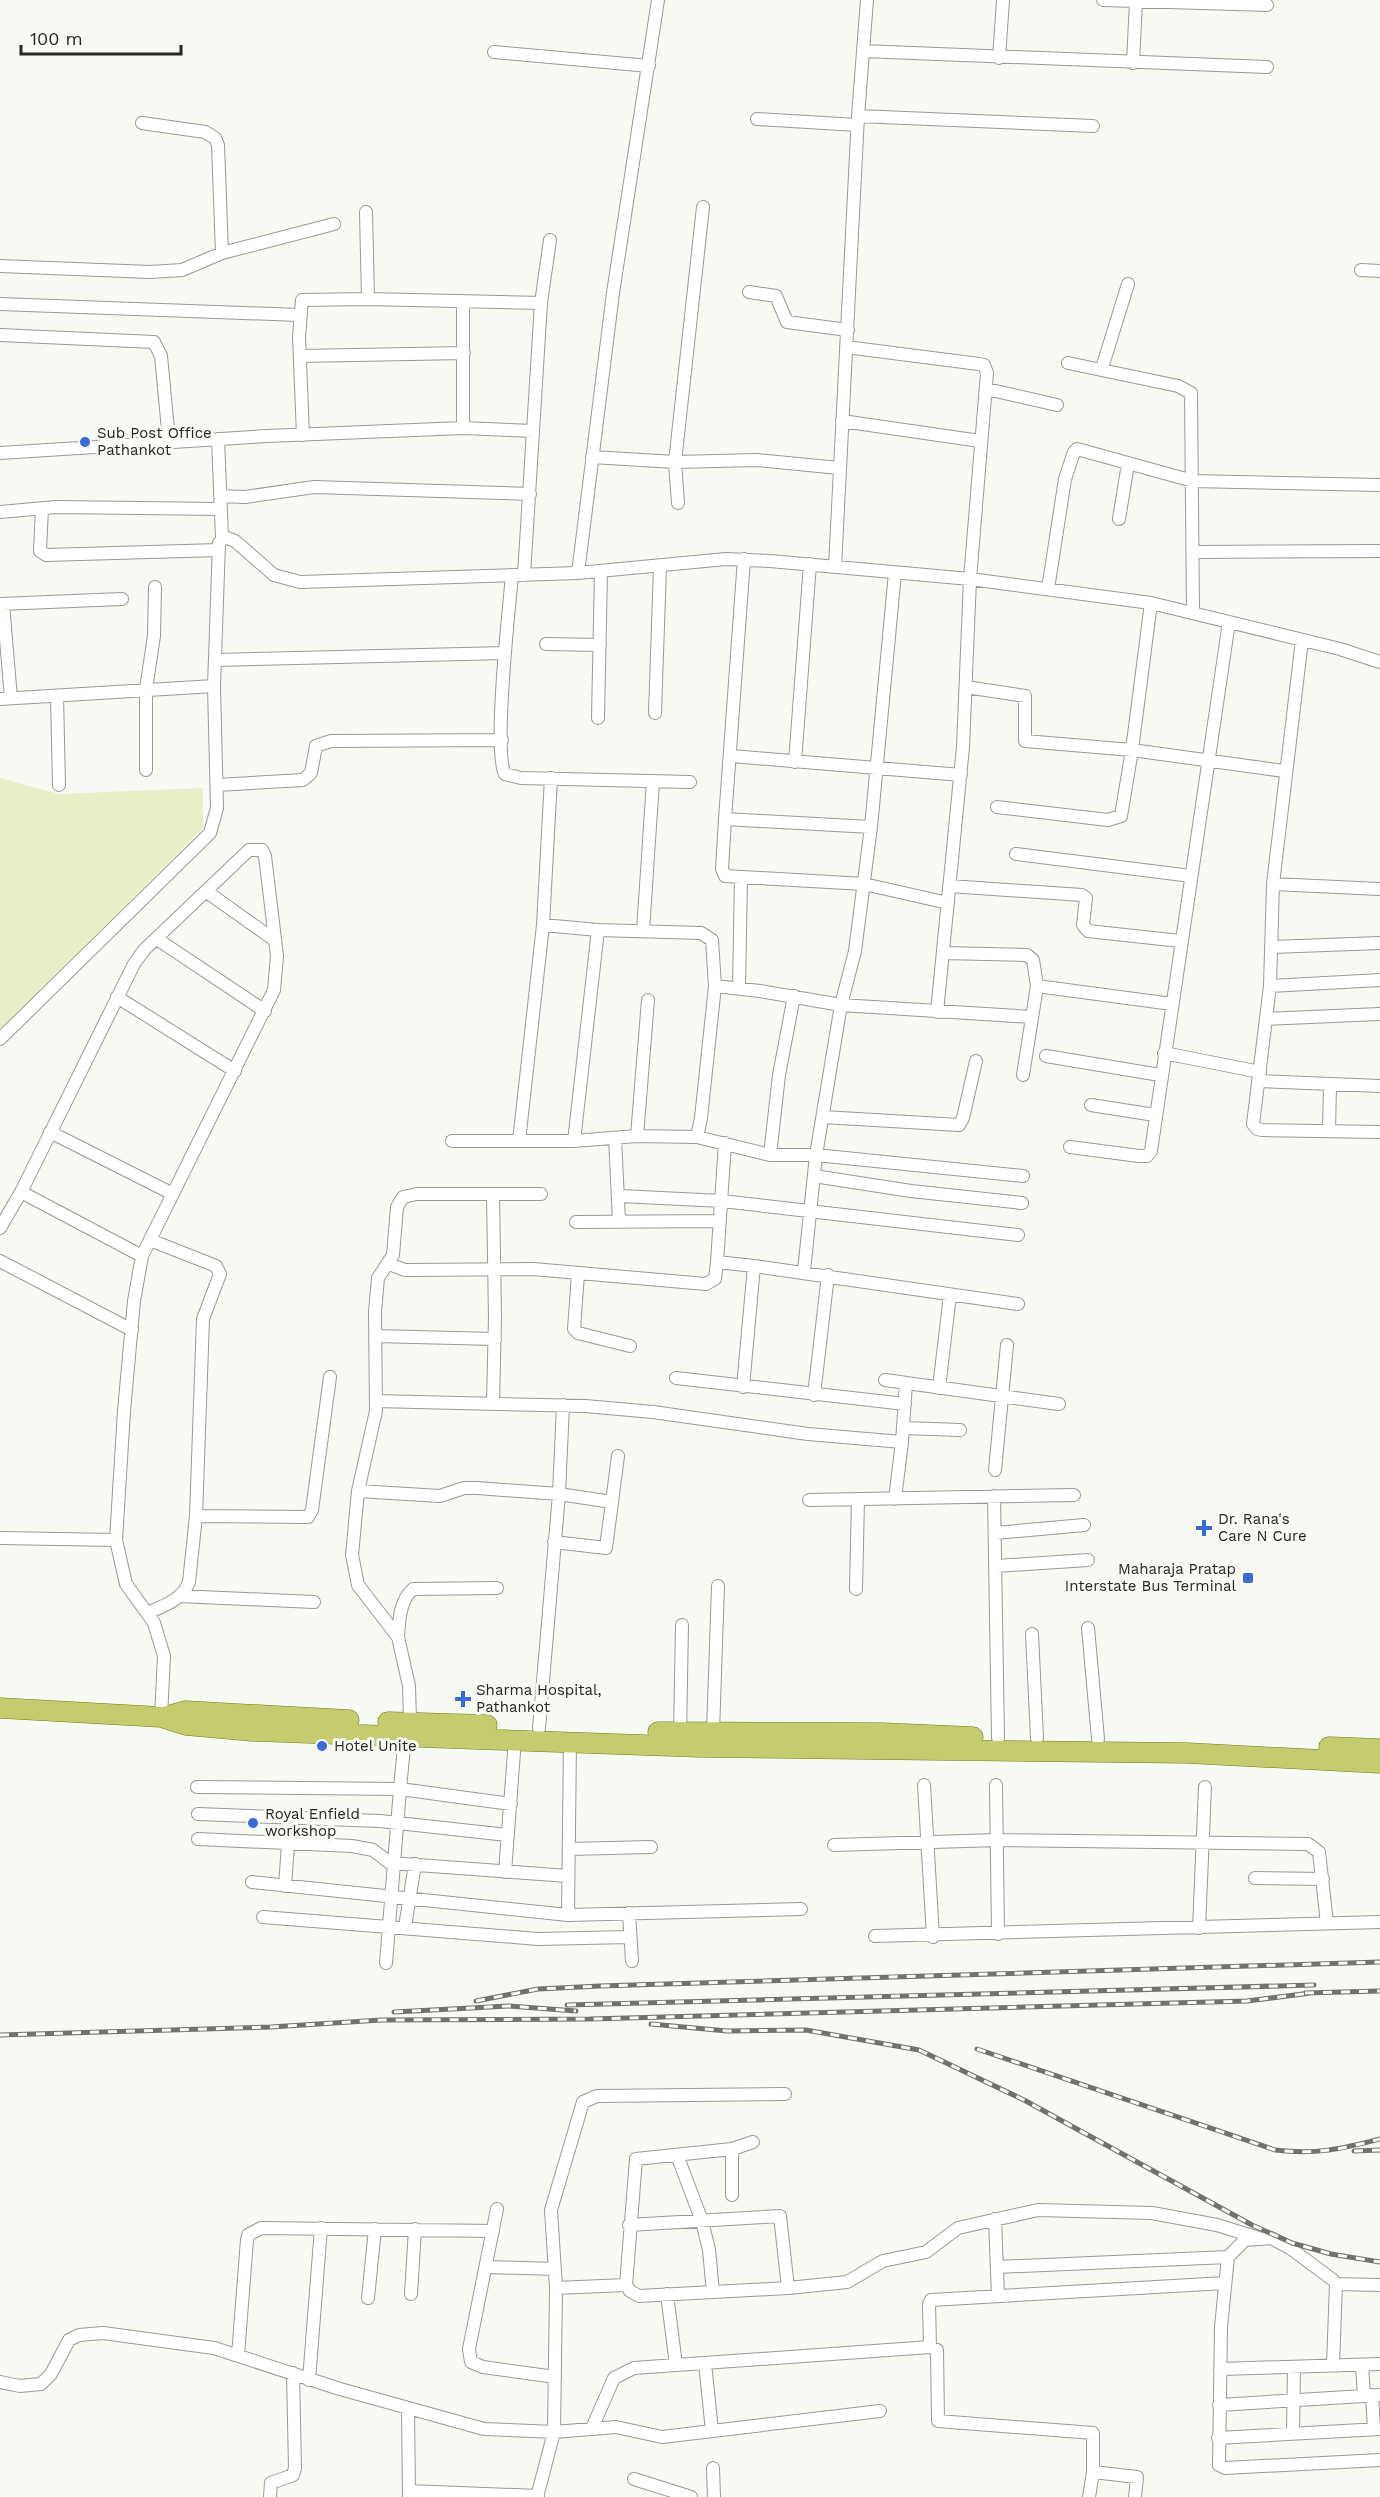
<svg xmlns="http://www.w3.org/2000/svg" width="1380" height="2497" viewBox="0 0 1380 2497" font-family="'Work Sans',sans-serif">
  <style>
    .green { fill: #e8efc6 }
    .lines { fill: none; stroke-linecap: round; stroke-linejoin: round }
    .minor-casing { stroke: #999a95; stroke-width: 14 }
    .primary-casing { stroke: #737c16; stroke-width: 21 }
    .minor { stroke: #fff; stroke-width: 12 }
    .primary { stroke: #c4cc6f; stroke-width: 20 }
    .rail-casing { stroke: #70726e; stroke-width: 5 }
    .rail { stroke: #f7f9f3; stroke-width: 3; stroke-dasharray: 9; stroke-linecap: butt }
    .poi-dot { fill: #3c68d9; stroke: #f7f9f3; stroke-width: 2 }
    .labels { text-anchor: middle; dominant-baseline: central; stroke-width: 6; stroke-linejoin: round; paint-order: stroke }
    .poi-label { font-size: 15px; fill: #262724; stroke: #f7f9f3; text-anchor: start }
  </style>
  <rect width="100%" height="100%" fill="#f7f9f3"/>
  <path class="green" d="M0,778L59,794L203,788V828L0,1029Z"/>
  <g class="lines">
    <g class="minor-casing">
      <path id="minor" d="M1103,0L1267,5
        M863,51L1267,67
        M494,52L649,66
        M999,58L1003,0
        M1133,63L1136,1
        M858,116L1093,126
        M757,119L857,125
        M142,123L205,132L215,138L218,145L222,253
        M366,212L368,299
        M0,266L150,272L182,270L222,253L334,224
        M1361,270L1380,271
        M749,292L776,296L787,322L848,330
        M463,301V428
        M0,304L299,315
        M0,335L154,342L161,356L169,440
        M846,347L979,364L984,365L987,373L970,579L963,747L937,1012
        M300,356L464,353
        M1068,363L1178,386L1191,393L1193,613
        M1102,368L1128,284
        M987,389L1057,405
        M842,421L980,441
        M303,435L299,337L302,300L368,299L541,303
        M218,439L222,538
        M0,453L267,436L463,428L533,431
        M592,457L675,462L757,460L839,468
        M220,496L245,497L314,487L530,494
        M678,503L675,462L703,207
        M42,508L40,551L46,555L219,550
        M0,512L56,507L220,509
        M1119,519L1128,464
        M1194,552L1380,551
        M744,559L725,819L871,827L895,573
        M835,567L858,116L867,0
        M578,573L613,293L658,0
        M524,575L541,303L550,240
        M512,576C509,609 493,751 505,774L521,778L690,782
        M1048,589L1065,479L1074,452L1077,449L1193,481L1380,485
        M0,604L122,599
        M3,604L11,698
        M1302,640L1273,884L1270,986L1253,1124L1257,1129L1262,1130L1380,1132
        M546,644L600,645
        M215,660L505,653
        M966,687L1025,696V741L1132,750L1284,771
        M57,696L59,785
        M0,699L214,686
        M655,713L660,566
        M598,718L601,572
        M732,756L961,775
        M795,762L810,564
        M146,770V689L154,636L155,587
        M217,785L303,780L311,773L316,746L331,741L502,740
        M997,807L1108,820L1121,816L1132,750L1151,603
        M725,819L722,869L725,876L864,884L948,903
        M1016,854L1191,876
        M1273,884L1380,889
        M949,886L1082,895L1086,898L1083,925L1088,931L1180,941
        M207,892L273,939
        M543,925L598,930L701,933L712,940L715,986L701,1118L697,1137
        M643,931L653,781
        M157,939L265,1011
        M1272,947L1380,943
        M944,953L1027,955L1033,960L1037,986L1172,1004
        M715,986L760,991L841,1005L1032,1017
        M1270,986L1380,980
        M739,988L741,877
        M117,997L235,1071
        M1266,1019L1380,1014
        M0,1039L210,833L217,808L214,686L219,543L225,537L235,541L274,575L300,582L578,573L726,559L770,561L970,579L1151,603L1340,649L1380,662
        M1164,1053L1260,1072
        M1046,1056L1160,1075
        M1023,1075L1037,986
        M1258,1081L1380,1086
        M1091,1105L1155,1115
        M823,1117L959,1125L963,1118L976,1061
        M1329,1130L1330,1084
        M50,1132L173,1194
        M637,1136L648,1000
        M615,1138L619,1221
        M452,1141H574L637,1136L697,1137L770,1155H816L1023,1176
        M519,1141L543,925L551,778
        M574,1141L598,930
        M725,1143L717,1262L754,1266
        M1070,1147L1139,1156H1147L1151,1151L1229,622
        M770,1155L779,1075L794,996
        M814,1176L911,1191L1022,1203
        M21,1192L142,1256
        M620,1196L722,1201L1018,1235
        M576,1222L720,1221
        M0,1228L21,1192L134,964L144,950L249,850H262L265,856L277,956L274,990L142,1256L134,1301L124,1411L116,1540L126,1584L154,1623L164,1656L161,1717
        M0,1261L132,1330
        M389,1264L405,1270L533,1269L706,1284L715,1279L717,1262
        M804,1271L816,1155L841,1005L855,951L871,827
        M578,1274L574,1329L578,1333L630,1346
        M375,1336L495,1339
        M676,1378L905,1404
        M885,1380L1059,1404
        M743,1387L754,1266L1018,1304
        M939,1388L950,1295
        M814,1395L828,1275
        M376,1401L585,1406L653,1412L808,1434L902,1442L906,1383
        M493,1403L495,1318L493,1194
        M904,1428L960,1430
        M995,1470L1007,1345
        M358,1491L440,1496L464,1488H477L559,1494L612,1502
        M994,1496L998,1738
        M895,1499L902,1442
        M809,1500L1074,1495
        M196,1516L308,1517L312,1510L330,1377
        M995,1533L1084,1525
        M0,1538L116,1540
        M554,1542L606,1548L618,1456
        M996,1566L1088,1560
        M856,1589L858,1499
        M179,1596L314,1602
        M147,1613C164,1606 183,1599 189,1582L196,1516L203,1319L220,1274L216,1266L150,1240
        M1088,1628L1098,1739
        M1032,1634L1037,1738
        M398,1637C399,1620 400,1600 413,1589L497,1588
        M539,1728L559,1494L563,1405
        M713,1732L718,1586
        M680,1733L682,1625
        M924,1785L933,1937
        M996,1785L998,1934
        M197,1787L400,1789L511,1804
        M198,1814L380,1821L507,1835
        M198,1839L352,1846L373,1850L390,1863L568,1876
        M834,1845L998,1840L1308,1844L1319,1852L1327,1923
        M569,1849L651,1847
        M505,1872L515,1739
        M1255,1878L1323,1879
        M252,1882L568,1915L801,1909
        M285,1886L290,1816
        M629,1913L632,1961
        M568,1915L570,1741
        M263,1917L538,1939L629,1937
        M405,1927L415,1864
        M1199,1928L1205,1787
        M875,1936L1380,1922
        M386,1963L400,1789L405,1736L410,1722L409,1686L398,1637L358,1585L352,1555L358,1491L376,1411L375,1312L378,1278L393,1255L397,1207L403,1197L417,1194H541
        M753,2142L732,2149L636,2159L626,2285L630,2291L639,2296L788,2288L847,2282L883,2261L926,2252L958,2228L1038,2210L1152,2213L1217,2225L1262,2239
        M732,2149V2195
        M677,2155L702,2221L709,2250L713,2292
        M497,2209L469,2349L471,2362L483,2367L555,2377
        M995,2219L998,2296
        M629,2225L780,2216L788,2288
        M1228,2257L1245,2240L1271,2238L1290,2248L1333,2280L1336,2284L1333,2365
        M487,2267L555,2269
        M997,2267L1228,2257L1221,2327L1219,2465L1225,2468L1380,2460
        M1336,2284L1380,2285
        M556,2288L626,2285
        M411,2294L415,2229
        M667,2294L676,2365
        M368,2298L375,2229
        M930,2347L929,2304L931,2300L1225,2283
        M238,2355L247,2240L248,2235L261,2228L493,2231
        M705,2363L712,2431
        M1362,2365L1364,2396
        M1220,2369L1380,2364
        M309,2380L321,2228
        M0,2382L20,2386L41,2384L51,2374L69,2340L79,2335L103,2333L214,2348L340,2389L484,2429L554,2432L616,2427L662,2437L880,2411
        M1372,2395L1374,2429
        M1219,2405L1380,2395
        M408,2408L409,2497
        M592,2428L614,2378L634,2368L930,2347L937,2350L938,2421L1093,2433V2472
        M1293,2434L1294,2367
        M1218,2438L1380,2429
        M713,2468L714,2497
        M634,2479L691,2497
        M409,2491L538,2496
        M270,2497L271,2483L293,2475L295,2468L293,2373
        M537,2497L554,2432L556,2288L551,2210L583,2102L597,2096L785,2094
        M1089,2497L1093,2472L1137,2477L1135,2497"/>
    </g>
    <g class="primary-casing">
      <path id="primary" d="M0,1708L161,1717L186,1725L252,1731L700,1747L1187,1753L1380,1763
        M164,1717L185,1711L349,1720
        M388,1722L487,1725
        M658,1732L882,1733L973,1737
        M1329,1747L1380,1749"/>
    </g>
    <use href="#minor" class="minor"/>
    <use href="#primary" class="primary"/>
    <g class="rail-casing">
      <path id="rail" d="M1305,1993L1380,1991
        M476,2001L538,1989L600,1986L1380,1962
        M567,2005L1314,1985
        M394,2012L509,2006L576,2011
        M651,2024L727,2031L806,2030L919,2050L1024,2100L1252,2225L1292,2243L1331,2254L1380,2262
        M0,2035L271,2027L381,2020L590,2019L1247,2001L1311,1993
        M977,2049L1275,2150C1315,2155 1342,2149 1380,2139
        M1354,2151L1380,2150"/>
    </g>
    <use href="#rail" class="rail"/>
  </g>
  <g class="poi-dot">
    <circle cx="85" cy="442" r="6"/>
    <path d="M1201 1519h6v6h6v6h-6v6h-6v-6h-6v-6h6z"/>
    <rect x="1242" y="1572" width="12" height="12" rx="3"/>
    <path d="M460 1690h6v6h6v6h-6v6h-6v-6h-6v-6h6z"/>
    <circle cx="322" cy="1746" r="6"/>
    <circle cx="253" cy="1823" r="6"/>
  </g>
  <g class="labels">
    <g class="poi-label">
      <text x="97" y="433">Sub Post Office<tspan x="97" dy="17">Pathankot</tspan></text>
      <text x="1218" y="1519">Dr. Rana's<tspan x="1218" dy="17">Care N Cure</tspan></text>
      <text x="1236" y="1569" text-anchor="end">Maharaja Pratap<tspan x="1236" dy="17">Interstate Bus Terminal</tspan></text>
      <text x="476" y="1690">Sharma Hospital,<tspan x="476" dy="17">Pathankot</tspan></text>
      <text x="334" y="1746">Hotel Unite</text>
      <text x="265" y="1814">Royal Enfield<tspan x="265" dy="17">workshop</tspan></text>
    </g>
  </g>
  <path d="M21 45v9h160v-9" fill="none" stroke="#262724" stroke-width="3"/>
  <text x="30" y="45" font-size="18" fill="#262724" stroke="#f7f9f3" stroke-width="4.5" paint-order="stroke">100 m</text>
</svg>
